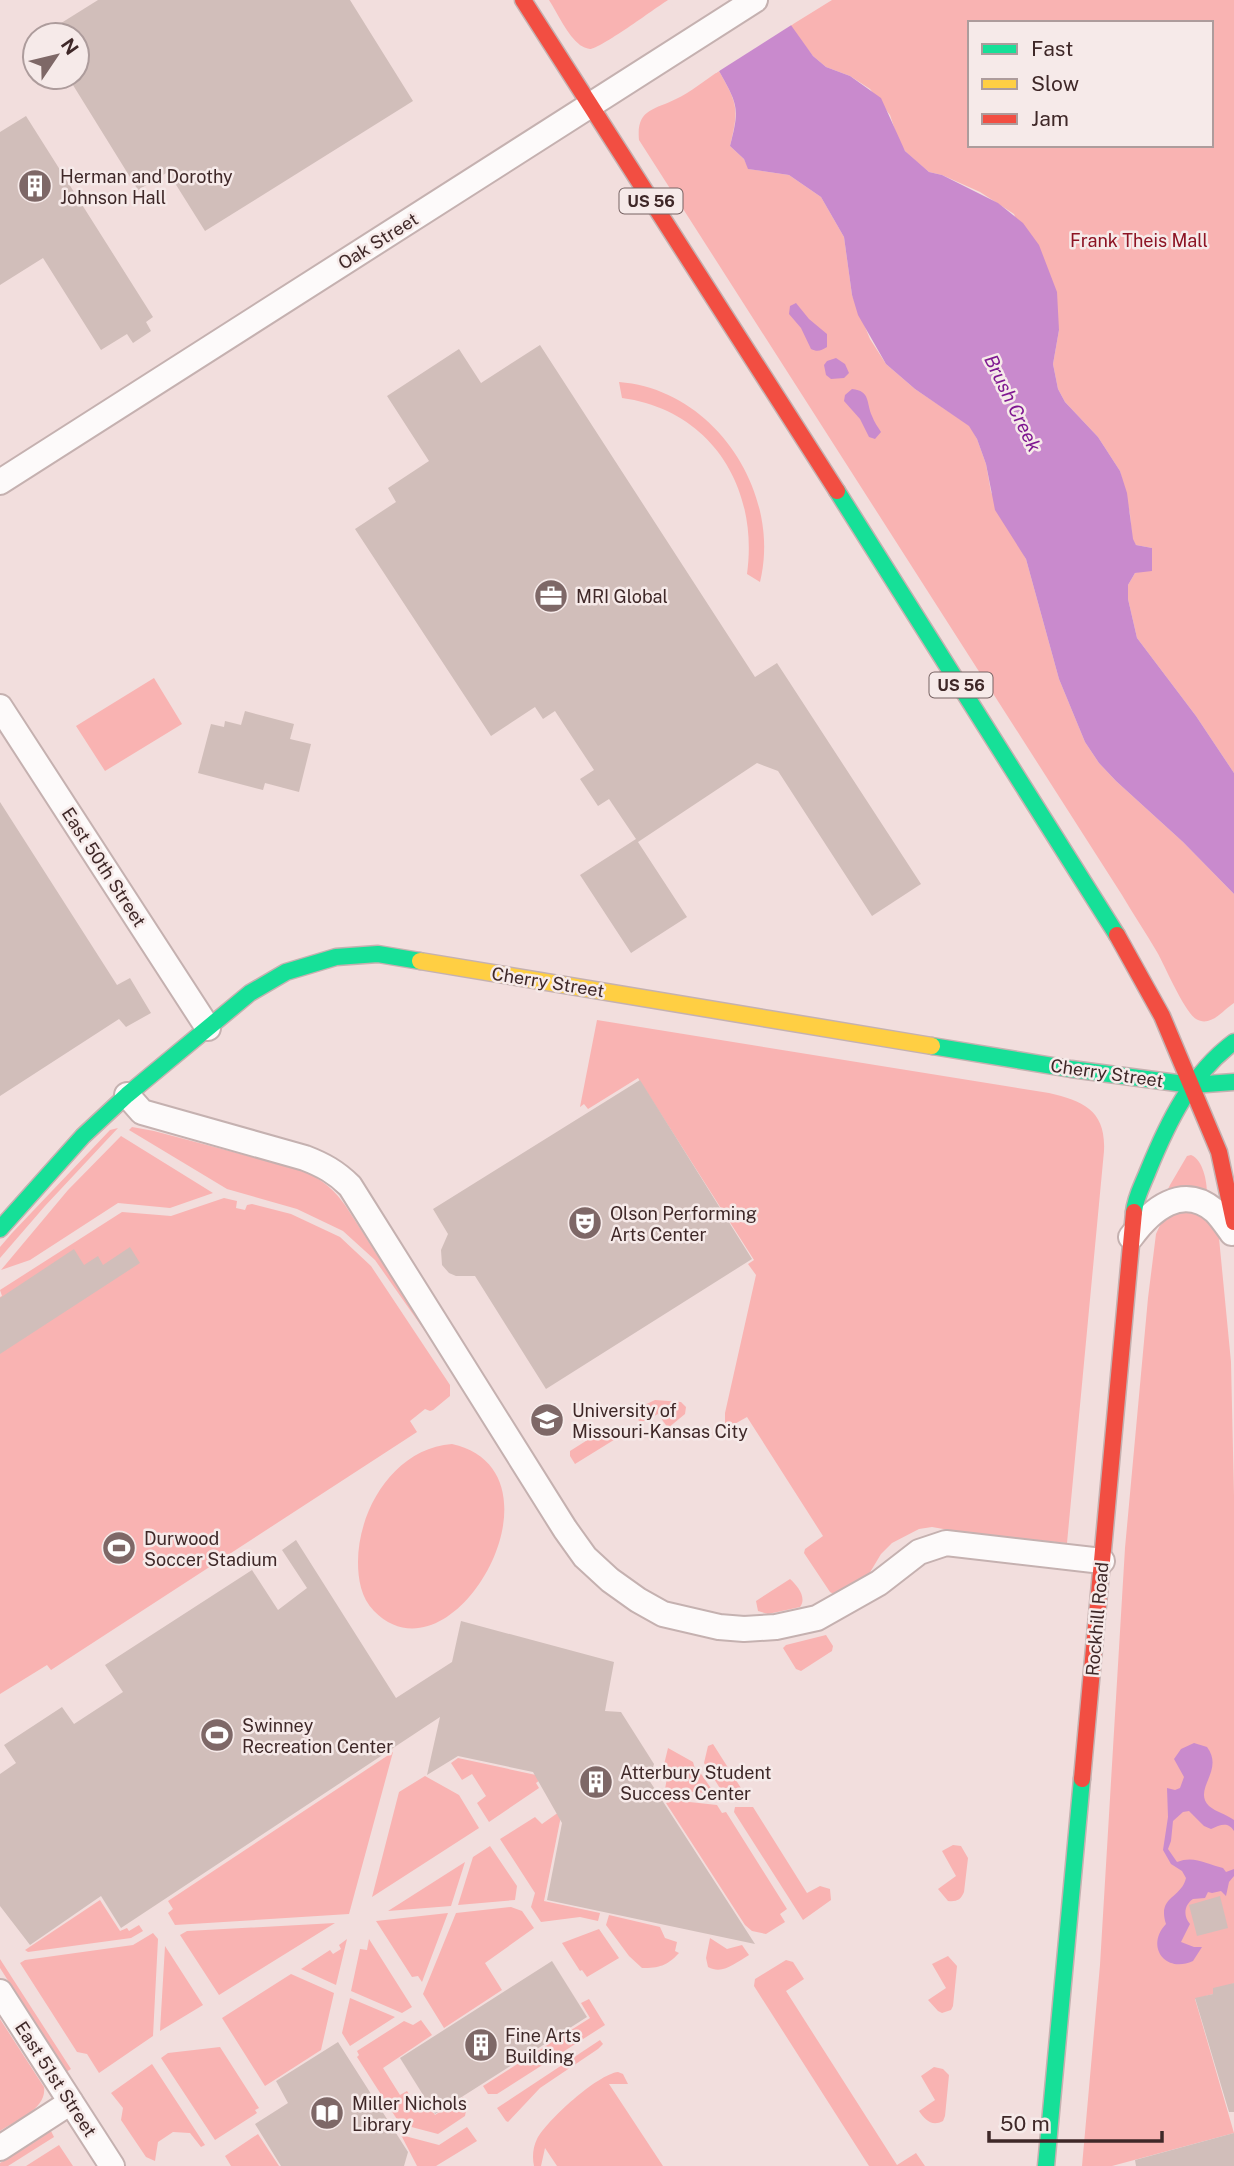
<svg xmlns="http://www.w3.org/2000/svg" width="1234" height="2166" viewBox="0 0 1234 2166" font-family="'Public Sans',sans-serif">
  <style>
    .green { fill: #f9b3b2; fill-rule: evenodd }
    .water { fill: #c98acd }
    .pier { fill: #f2dedd }
    .building { fill: #d1beba }
    .lines { fill: none; stroke-linecap: round; stroke-linejoin: round }
    .street-casing { stroke: #c5b1b0; stroke-width: 28 }
    .fast-casing { stroke: #c5b1b0; stroke-width: 19 }
    .slow-casing { stroke: #c5b1b0; stroke-width: 19 }
    .jam-casing { stroke: #c5b1b0; stroke-width: 19 }
    .street { stroke: #fdfafa; stroke-width: 24 }
    .fast { stroke: #16e098; stroke-width: 16 }
    .slow { stroke: #ffcf43; stroke-width: 16 }
    .jam { stroke: #f24e42; stroke-width: 16 }
    .labels { text-anchor: middle; dominant-baseline: central; stroke-width: 5; stroke-linejoin: round; paint-order: stroke }
    .shield { fill: #f6eae9; stroke: #766262; stroke-width: 2 }
    .shield-label { font-size: 16px; font-weight: bold; fill: #3f2828 }
    .poi-label { font-size: 18px; fill: #3f2828; stroke: #f6eae9; text-anchor: start }
    .park-label { font-size: 18px; fill: #8d1424; stroke: #f6eae9 }
    .street-label { font-size: 18px; fill: #3f2828; stroke: #f6eae9 }
    .water-label { font-size: 19px; font-style: italic; fill: #7f1891; stroke: #f6eae9 }
  </style>
  <rect width="100%" height="100%" fill="#f2dedd"/>
  <path class="green" d="M549,0H668C654,9 600,49 590,49C588,49 581,46 580,45C567,35 558,14 549,0Z
    M832,0H1234V773L1196,716L1137,638L1128,599V585L1135,573L1142,571L1152,548L1136,545L1132,539L1130,514L1120,471L1098,437L1065,402L1058,389L1053,364L1059,330L1014,214L980,192L942,175L929,172L916,161L905,151L898,139L890,115L870,89L850,76L826,67L813,56L790,26ZM970,23H1211V145H970Z
    M719,71C738,105 739,108 730,146L744,159L749,169L789,175L821,197L844,237L852,295L870,339L886,364L915,389L970,426L977,439L986,464L991,492L1026,559L1059,679L1085,742L1099,763L1116,781L1183,842L1234,894V1003C1224,1009 1211,1028 1196,1019C1184,1011 1165,966 1157,952C1146,933 1133,914 1122,895L639,140C636,109 654,110 676,99C691,92 705,80 719,71Z
    M619,382C714,389 782,492 760,582L747,574C759,487 711,410 622,398Z
    M154,678L182,724L105,771L76,726Z
    M597,1020L1049,1093C1084,1101 1106,1111 1104,1151L1067,1543L972,1534L932,1527L919,1529L892,1543L881,1554L866,1579L837,1596L830,1592L804,1553L805,1549L823,1536L747,1417L731,1426L725,1423V1413L756,1275L748,1264L754,1260L638,1078L588,1109L584,1104L580,1107Z
    M132,1127L154,1131L301,1170C321,1179 332,1187 345,1205L448,1364L375,1260L343,1231L297,1209L227,1189L129,1130Z
    M118,1128L45,1206L0,1258V1247L12,1233L110,1130Z
    M121,1136L213,1193L170,1208L118,1203L30,1260L1,1270L68,1190Z
    M1191,1155C1203,1160 1207,1181 1207,1193L1171,1192L1168,1189L1170,1185L1187,1156Z
    M224,1198L237,1201L236,1208L245,1210L247,1205L252,1204L291,1214L340,1237L371,1266L450,1385V1396L433,1410L430,1411L425,1409L410,1421L417,1432L51,1670L47,1665L0,1694V1297L2,1296L0,1290L122,1212L171,1216Z
    M1185,1212C1203,1214 1213,1221 1219,1238L1231,1362L1234,1496V1983L1213,1994L1195,1999L1234,2133L1112,2166H1082L1100,1965L1125,1548L1148,1298L1156,1234L1161,1223L1175,1214Z
    M655,1400L681,1402L686,1407L685,1414L668,1428L658,1414L645,1421H639L635,1413L638,1408Z
    M608,1427L617,1429V1438L575,1464L570,1456V1451Z
    M452,1444C575,1472 453,1691 374,1611C361,1598 358,1579 358,1562C358,1509 395,1448 452,1444Z
    M790,1579C798,1586 807,1598 800,1607L768,1614L758,1611L756,1601Z
    M826,1635L833,1646L832,1651L801,1671L796,1669L783,1648L786,1645Z
    M713,1744L746,1796L723,1793L704,1763L708,1746Z
    M668,1748L693,1762L695,1769L697,1768L715,1794L665,1789L667,1778L661,1777Z
    M393,1752L349,1914L175,1925L168,1913L173,1909L168,1901Z
    M458,1758L536,1775L540,1780L536,1783L539,1788L489,1822L477,1803L486,1796L472,1774L462,1780L451,1763Z
    M425,1776L459,1795L479,1828L372,1897L399,1792Z
    M671,1800L717,1805L722,1813L726,1812L787,1909L780,1914L785,1922L766,1934L752,1931L745,1925L666,1803Z
    M735,1807H753L807,1893L820,1886L830,1889L831,1900L803,1920L734,1812Z
    M559,1812L561,1816L544,1901L600,1913L598,1921L580,1917L541,1922L531,1907L535,1893L500,1839L535,1817L542,1824Z
    M953,1845L961,1846L968,1858L964,1892C961,1900 956,1902 948,1901L938,1889L956,1876L942,1851Z
    M490,1846L517,1886L515,1900L458,1905L473,1857Z
    M465,1862L451,1906L388,1911Z
    M100,1900L120,1931L127,1928L129,1931L139,1925L143,1931L131,1938L28,1952L25,1950Z
    M511,1907L522,1911L534,1928L485,1963L502,1990L444,2028L423,1994L456,1913Z
    M448,1913L422,1982L418,1976L412,1977L376,1921Z
    M609,1915L660,1927L665,1938L677,1942L675,1951L679,1953C667,1966 659,1968 642,1968L629,1956L606,1925Z
    M335,1923L219,1995L180,1935L187,1931Z
    M599,1929L619,1958L587,1977L582,1970L580,1971L562,1943Z
    M153,1933L158,1939L153,2036L99,2073L87,2054L77,2052L20,1963L25,1960L133,1945Z
    M710,1938L727,1949L742,1945L749,1955C735,1963 723,1975 708,1967L706,1958Z
    M347,1939L336,1985L301,1969L330,1950L333,1954L341,1949L339,1945Z
    M369,1939L412,2007L402,2013L351,1991L360,1949L367,1950Z
    M165,1946L203,2005L160,2031Z
    M948,1956L957,1966L953,2006L951,2010L942,2013L938,2011L928,2000L946,1988L932,1964Z
    M0,1959L71,2069L66,2072L0,1968Z
    M786,1960L793,1962L804,1979L786,1991L897,2165L916,2153L925,2166H869L754,1986L755,1979Z
    M291,1974L334,1993L321,2050L265,2086L222,2018Z
    M350,1998L395,2017L350,2046L342,2033Z
    M589,1999L605,2025L497,2094H488L483,2086L590,2018L581,2003Z
    M0,2019L44,2087C47,2109 17,2120 0,2131Z
    M421,2020L432,2035L383,2068L400,2095L407,2091L419,2110L428,2105L435,2115L463,2097L467,2105L465,2116L438,2134L400,2124L357,2057L359,2055L357,2051L404,2021L413,2025Z
    M600,2040L603,2044L598,2049L540,2088L508,2122L506,2121L497,2108Z
    M220,2047L259,2108L255,2110L257,2113L215,2140L161,2058L168,2053Z
    M152,2064L205,2145L201,2147L190,2133L173,2132L158,2142L155,2161L146,2157L121,2120L123,2108L111,2093Z
    M934,2067L943,2069L949,2075L945,2116L943,2121C932,2127 925,2120 919,2111L935,2100L921,2076Z
    M618,2072L623,2074L628,2084H609L663,2166H557L545,2148L541,2166H534C532,2157 533,2147 537,2139C547,2120 598,2074 618,2072Z
    M467,2127L477,2141L436,2166H417L401,2135L439,2145Z
    M51,2131L54,2137L8,2166H0V2163Z
    M258,2134L279,2166H231L225,2156Z
    M59,2145L73,2166H26Z"/>
  <path class="water" d="M773,0L813,56L826,67L850,76L881,98L905,151L929,172L942,175L998,203L1023,223L1039,245L1057,292L1059,330L1053,364L1058,389L1065,402L1098,437L1120,471L1127,493L1133,539L1136,545L1152,548V571L1135,573L1128,585V599L1137,638L1196,716L1234,773V894L1183,842L1116,781L1099,763L1085,742L1059,679L1026,559L995,510L986,464L977,439L969,426L915,389L886,364L858,315L852,295L844,237L821,197L789,175L748,169L744,159L730,146C740,108 738,105 719,71Z
    M796,303L809,319L827,334V347C821,351 817,352 811,349L801,328L789,314L790,306Z
    M836,358L845,364L849,373L844,378L831,379L826,375L824,365L827,361Z
    M852,389C871,391 866,403 872,416C874,422 878,427 881,432L875,439L869,437L860,419L844,401L845,395Z
    M1194,1743L1207,1747C1225,1771 1192,1789 1209,1806C1216,1812 1226,1814 1234,1820V1831C1228,1821 1220,1825 1211,1829L1204,1826L1189,1811L1183,1812L1173,1821L1171,1841L1168,1849L1177,1862C1194,1855 1206,1864 1223,1868L1226,1872L1234,1869V1876L1229,1882L1226,1896L1221,1891L1212,1893L1208,1892L1205,1898L1193,1899C1184,1905 1183,1916 1190,1924L1181,1942L1194,1947H1202L1193,1961C1165,1974 1145,1946 1166,1924C1157,1896 1181,1899 1186,1878L1182,1871L1171,1864L1163,1850L1168,1817L1167,1788L1175,1790L1180,1788L1184,1777L1174,1759L1181,1749Z"/>
  <path class="pier" d="M669,0H777L793,24L716,73Z"/>
  <path class="building" d="M98,0H350L413,101L205,231L168,172L138,190L68,77H77V35H42Z
    M26,116L153,317L146,322L151,331L133,343L127,334L101,350L43,258L0,285V132Z
    M540,345L755,677L777,663L921,884L872,916L778,771L757,763L638,842L687,917L631,953L580,875L636,839L609,799L598,806L580,779L594,770L555,711L543,719L535,707L491,736L355,529L396,502L388,488L429,461L387,396L459,349L481,383Z
    M245,711L294,724L290,739L311,744L299,792L265,783L263,790L198,773L211,724L224,727L225,721L241,725Z
    M0,802L117,985L130,978L151,1013L126,1027L119,1019L0,1096Z
    M640,1080L752,1259L546,1389L475,1276H456L449,1273L442,1265L441,1250L448,1234L433,1209Z
    M130,1247L140,1263L0,1354V1298L74,1249L84,1265L98,1256L103,1265Z
    M296,1540L396,1698L452,1662L461,1621L614,1662L605,1711L621,1712L654,1764L649,1780L755,1944L547,1900L562,1823L533,1772L458,1756L427,1775L440,1717L121,1928L101,1896L30,1945L0,1906V1774L16,1763L4,1745L62,1707L74,1724L123,1692L105,1665L252,1570L278,1610L307,1588L282,1550Z
    M1220,1896L1228,1928L1197,1936L1189,1905Z
    M552,1961L587,2017L435,2114L400,2058Z
    M1234,1983V2112H1229L1195,1998L1213,1994V1988Z
    M338,2042L408,2152L404,2166H281L255,2124L288,2103L276,2081Z
    M1234,2133V2166H1136L1135,2160Z"/>
  <g class="lines">
    <g class="street-casing">
      <path id="street" d="M0,482L755,0
        M0,707L208,1028
        M127,1095L142,1112L305,1158C323,1165 336,1172 350,1186L565,1529L585,1557L610,1580L638,1600L663,1614L719,1627L744,1629L776,1627L817,1618L879,1583L919,1552L946,1543L1102,1561
        M1131,1237C1151,1210 1182,1183 1215,1211C1221,1217 1227,1226 1232,1233
        M0,1992L112,2166
        M0,2148L71,2102"/>
    </g>
    <g class="fast-casing">
      <path id="fast" d="M837,491L1117,935
        M932,1046L1071,1069L1192,1085L1234,1082
        M1134,1212C1135,1198 1143,1184 1148,1171C1168,1122 1191,1074 1234,1042
        M0,1229L83,1136L127,1095L250,993L286,972L336,957L378,954L420,961
        M1046,2166L1082,1779"/>
    </g>
    <g class="slow-casing">
      <path id="slow" d="M420,961L932,1046"/>
    </g>
    <g class="jam-casing">
      <path id="jam" d="M523,0L837,491
        M1117,935L1162,1016L1219,1152L1234,1222
        M1082,1779L1134,1212"/>
    </g>
    <use href="#street" class="street"/>
    <use href="#fast" class="fast"/>
    <use href="#slow" class="slow"/>
    <use href="#jam" class="jam"/>
  </g>
  <defs>
    <g id="building-disc" transform="scale(1.75)"><circle r="9.5" fill="#7e6867" stroke="#f6eae9"/><path d="M-4-6H4V6H1V3H-1V6H-4ZM-2.5-4.3h1.7v1.8h-1.7ZM.8-4.3h1.7v1.8H.8ZM-2.5-1h1.7V.8h-1.7ZM.8-1h1.7V.8H.8Z" fill="#fff"/></g>
    <g id="office-disc" transform="scale(1.75)"><circle r="9.5" fill="#7e6867" stroke="#f6eae9"/><path d="M-6-3h4V-5.5h4V-3h4V5H-6ZM-1-4.5V-3h2v-1.5ZM-6 0V1H6V0Z" fill="#fff"/></g>
    <g id="theatre-disc" transform="scale(1.75)"><circle r="9.5" fill="#7e6867" stroke="#f6eae9"/><path d="M-5-5.5Q0-4 5-5.5V0Q5 5 0 6Q-5 5-5 0ZM-3.3-2.5H-1v1.5H-3.3ZM1-2.5H3.3v1.5H1ZM-2.8 1Q0 5.5 2.8 1Z" fill="#fff"/></g>
    <g id="university-disc" transform="scale(1.75)"><circle r="9.5" fill="#7e6867" stroke="#f6eae9"/><path d="M0-5L7-2L0 1L-7-2ZM-4 1L0 2.5L4 1V4Q0 6-4 4Z" fill="#fff"/></g>
    <g id="stadium-disc" transform="scale(1.75)"><circle r="9.5" fill="#7e6867" stroke="#f6eae9"/><path d="M0-5a6.5 5 0 1 0 0 10a6.5 5 0 1 0 0-10ZM-3.5-1.8h7v3.6h-7Z" fill="#fff"/></g>
    <g id="library-disc" transform="scale(1.75)"><circle r="9.5" fill="#7e6867" stroke="#f6eae9"/><path d="M-6-4Q-3-5.5-.7-3.5V5Q-3 3-6 4ZM6-4Q3-5.5 .7-3.5V5Q3 3 6 4Z" fill="#fff"/></g>
  </defs>
  <g fill-rule="evenodd">
    <use href="#building-disc" x="35" y="186"/>
    <use href="#office-disc" x="551" y="596"/>
    <use href="#theatre-disc" x="585" y="1223"/>
    <use href="#university-disc" x="547" y="1420"/>
    <use href="#stadium-disc" x="119" y="1548"/>
    <use href="#stadium-disc" x="217" y="1735"/>
    <use href="#building-disc" x="596" y="1782"/>
    <use href="#building-disc" x="481" y="2045"/>
    <use href="#library-disc" x="327" y="2113"/>
  </g>
  <g class="labels">
    <g class="shield">
      <rect x="619.5" y="188.5" width="63" height="25" rx="5"/>
      <rect x="929.5" y="672.5" width="63" height="25" rx="5"/>
    </g>
    <g class="shield-label">
      <text x="651" y="201">US 56</text>
      <text x="961" y="685">US 56</text>
    </g>
    <g class="poi-label">
      <text x="60" y="176">Herman and Dorothy<tspan x="60" dy="21">Johnson Hall</tspan></text>
      <text x="576" y="596">MRI Global</text>
      <text x="610" y="1213">Olson Performing<tspan x="610" dy="21">Arts Center</tspan></text>
      <text x="572" y="1410">University of<tspan x="572" dy="21">Missouri-Kansas City</tspan></text>
      <text x="144" y="1538">Durwood<tspan x="144" dy="21">Soccer Stadium</tspan></text>
      <text x="242" y="1725">Swinney<tspan x="242" dy="21">Recreation Center</tspan></text>
      <text x="620" y="1772">Atterbury Student<tspan x="620" dy="21">Success Center</tspan></text>
      <text x="505" y="2035">Fine Arts<tspan x="505" dy="21">Building</tspan></text>
      <text x="352" y="2103">Miller Nichols<tspan x="352" dy="21">Library</tspan></text>
    </g>
    <g class="park-label">
      <text x="1139" y="240">Frank Theis Mall</text>
    </g>
    <g class="street-label">
      <text transform="translate(378 241) rotate(-32)">Oak Street</text>
      <text transform="translate(104 867) rotate(57)">East 50th Street</text>
      <text transform="translate(548 982) rotate(9)">Cherry Street</text>
      <text transform="translate(1107 1073) rotate(8)">Cherry Street</text>
      <text transform="translate(1097 1619) rotate(-85)">Rockhill Road</text>
      <text transform="translate(56 2079) rotate(57)">East 51st Street</text>
    </g>
    <g class="water-label">
      <text transform="translate(1013 403) rotate(64)">Brush Creek</text>
    </g>
  </g>
  <rect x="968" y="21" width="245" height="126" fill="#f6eae9" stroke="#ad9c9c" stroke-width="2"/>
  <rect x="982" y="44" width="35" height="10" fill="#16e098" stroke="#ad9c9c" stroke-width="2"/>
  <text x="1031" y="56" font-size="21" fill="#3f2828">Fast</text>
  <rect x="982" y="79" width="35" height="10" fill="#ffcf43" stroke="#ad9c9c" stroke-width="2"/>
  <text x="1031" y="91" font-size="21" fill="#3f2828">Slow</text>
  <rect x="982" y="114" width="35" height="10" fill="#f24e42" stroke="#ad9c9c" stroke-width="2"/>
  <text x="1031" y="126" font-size="21" fill="#3f2828">Jam</text>
  <g transform="translate(56 56) rotate(55)"><circle r="33" fill="#f6eae9" stroke="#ad9c9c" stroke-width="2"/>
  <path d="M0-5L12 26L0 18L-12 26Z" fill="#7e6867"/>
  <text y="-10" font-size="19" font-weight="bold" text-anchor="middle" fill="#3f2828">N</text>
  </g>
  <path d="M989 2131v10h173v-10" fill="none" stroke="#3f2828" stroke-width="3.5"/>
  <text x="1000" y="2131" font-size="21" fill="#3f2828" stroke="#f6eae9" stroke-width="5" paint-order="stroke">50 m</text>
</svg>
